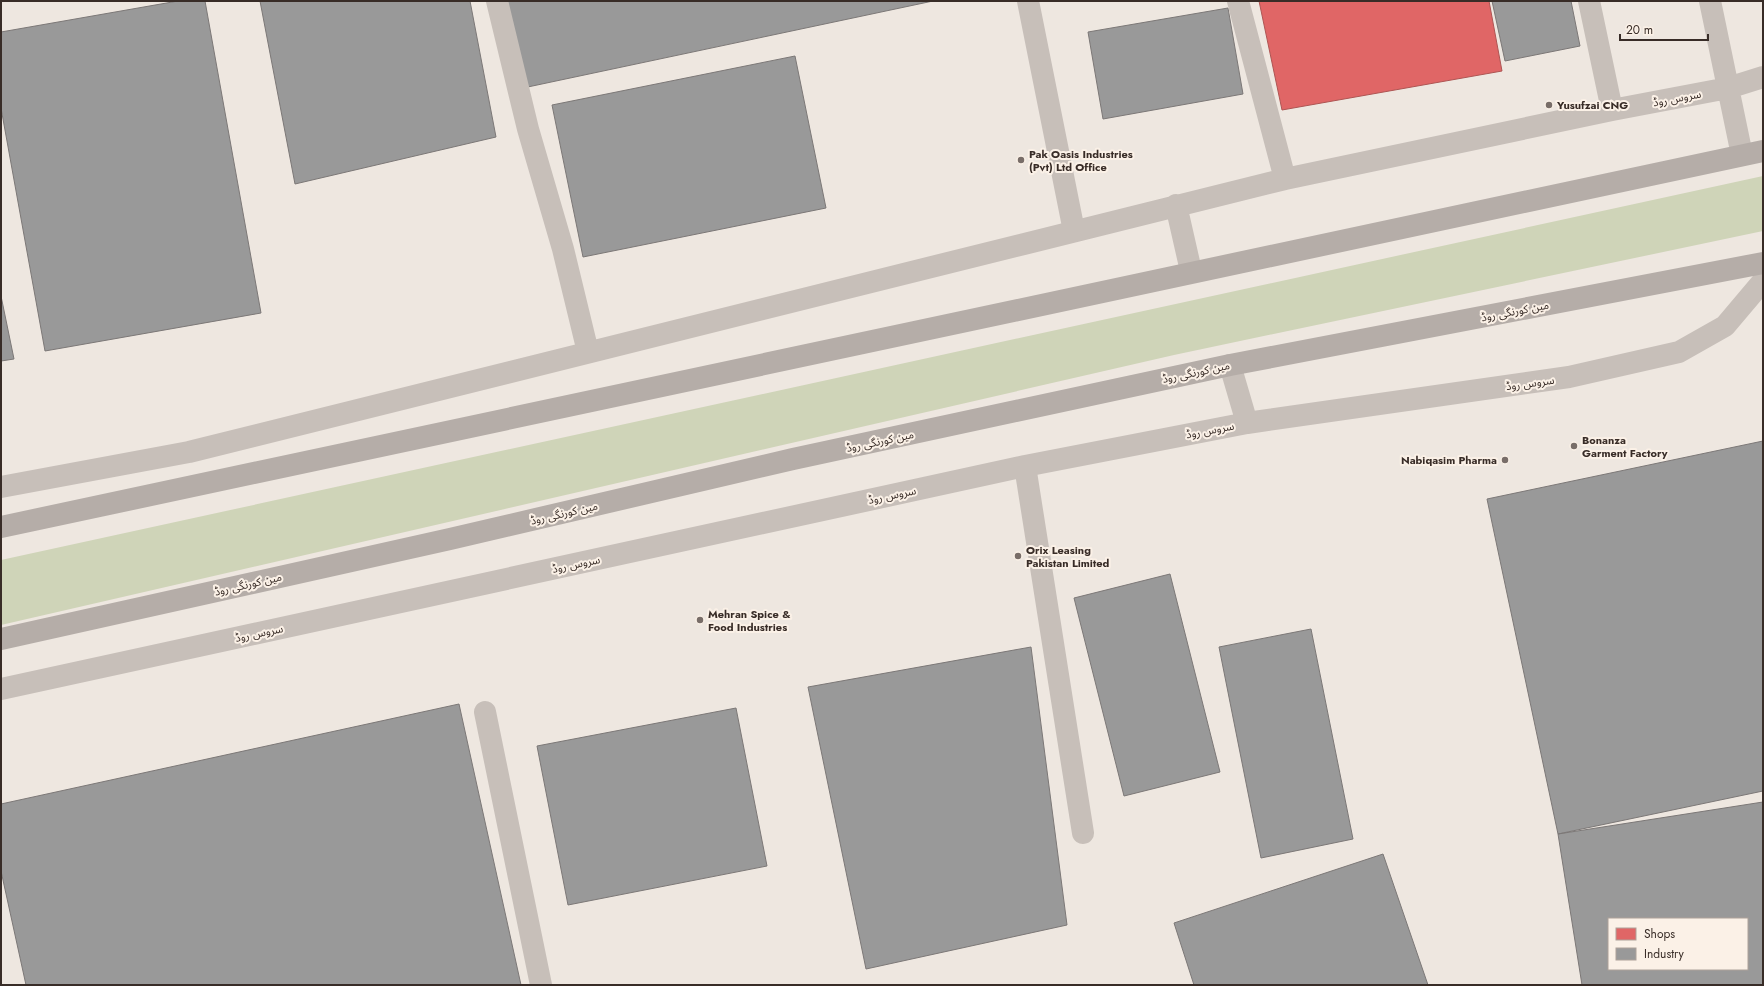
<svg xmlns="http://www.w3.org/2000/svg" width="1764" height="986" viewBox="0 0 1764 986" font-family="Jost,'Noto Sans Arabic',sans-serif">
  <style>
    .green { fill: #cfd4b8 }
    .shops { fill: #e06666; stroke: #ae5553 }
    .industry { fill: #999; stroke: #7c7877; fill-rule: evenodd }
    .lines { fill: none; stroke-linecap: round; stroke-linejoin: round }
    .minor { stroke: #c7bfb9; stroke-width: 22 }
    .major { stroke: #b5ada8; stroke-width: 22 }
    .poi-dot { fill: #786d68; stroke: #fbf1e7; stroke-width: 1.5 }
    .labels { text-anchor: middle; dominant-baseline: central; stroke-width: 4; stroke-linejoin: round; paint-order: stroke }
    .street-label { font-size: 11px; fill: #382c27; stroke: #fbf1e7 }
    .poi-label { font-size: 11px; font-weight: bold; fill: #382c27; stroke: #fbf1e7; text-anchor: start }
  </style>
  <rect width="100%" height="100%" fill="#eee7e0"/>
  <path class="green" d="M1763,176V231L1174,355L1,625V560Z"/>
  <path class="shops" d="M1259,1H1489L1502,71L1282,110Z"/>
  <path class="industry" d="M178,1H205L261,313L45,351L1,108V32Z
    M260,1H470L496,137L295,184Z
    M507,1H933L523,88Z
    M1492,1H1571L1580,46L1505,61Z
    M1228,8L1243,94L1103,119L1088,32Z
    M795,56L826,208L583,257L552,105Z
    M1,296L14,359L1,361Z
    M1763,441V791L1558,834L1487,499Z
    M1170,574L1220,772L1124,796L1074,598Z
    M1311,629L1353,839L1261,858L1219,647Z
    M1031,647L1067,925L866,969L808,687Z
    M459,704L521,985H26L1,871V804Z
    M736,708L767,866L568,905L537,746Z
    M1763,802V985H1582L1558,834ZM1609,919H1747V969H1609Z
    M1383,854L1428,985H1194L1174,923Z"/>
  <g class="lines">
    <path class="minor" d="M497,1L528,129L563,249L588,352
      M1028,1L1074,231
      M1238,1L1285,179
      M1589,1L1612,110
      M1710,1L1742,155
      M1176,205L1191,271
      M1230,365L1247,423
      M1025,466L1083,833
      M1,487L189,452L1285,179L1612,110L1728,88L1763,77
      M1,689L1025,466L1247,423L1569,377L1679,352L1725,326L1763,281
      M485,712L541,985"/>
    <path class="major" d="M1,527L1763,151
      M1,639L450,539L793,459L1230,365L1763,263"/>
  </g>
  <g class="poi-dot">
    <circle cx="1549" cy="105" r="4"/>
    <circle cx="1021" cy="160" r="4"/>
    <circle cx="1574" cy="446" r="4"/>
    <circle cx="1505" cy="460" r="4"/>
    <circle cx="1018" cy="556" r="4"/>
    <circle cx="700" cy="620" r="4"/>
  </g>
  <g class="labels">
    <g class="street-label">
      <text transform="translate(1677 98) rotate(-11)">سروس روڈ</text>
      <text transform="translate(1515 311) rotate(-11)">مین کورنگی روڈ</text>
      <text transform="translate(1196 372) rotate(-12)">مین کورنگی روڈ</text>
      <text transform="translate(1530 383) rotate(-8)">سروس روڈ</text>
      <text transform="translate(1210 430) rotate(-11)">سروس روڈ</text>
      <text transform="translate(880 441) rotate(-12)">مین کورنگی روڈ</text>
      <text transform="translate(892 495) rotate(-12)">سروس روڈ</text>
      <text transform="translate(564 513) rotate(-13)">مین کورنگی روڈ</text>
      <text transform="translate(576 564) rotate(-12)">سروس روڈ</text>
      <text transform="translate(248 584) rotate(-13)">مین کورنگی روڈ</text>
      <text transform="translate(259 633) rotate(-12)">سروس روڈ</text>
    </g>
    <g class="poi-label">
      <text x="1557" y="105">Yusufzai CNG</text>
      <text x="1029" y="154">Pak Oasis Industries<tspan x="1029" dy="13">(Pvt) Ltd Office</tspan></text>
      <text x="1582" y="440">Bonanza<tspan x="1582" dy="13">Garment Factory</tspan></text>
      <text x="1497" y="460" text-anchor="end">Nabiqasim Pharma</text>
      <text x="1026" y="550">Orix Leasing<tspan x="1026" dy="13">Pakistan Limited</tspan></text>
      <text x="708" y="614">Mehran Spice &amp;<tspan x="708" dy="13">Food Industries</tspan></text>
    </g>
  </g>
  <rect width="1764" height="986" fill="none" stroke="#382c27" stroke-width="4"/>
  <rect x="1608" y="918" width="140" height="52" fill="#fbf1e7" stroke="#ada29a"/>
  <rect x="1616" y="928" width="20" height="12" fill="#e06666" stroke="#ada29a"/>
  <text x="1644" y="938" font-size="12" fill="#382c27">Shops</text>
  <rect x="1616" y="948" width="20" height="12" fill="#999999" stroke="#ada29a"/>
  <text x="1644" y="958" font-size="12" fill="#382c27">Industry</text>
  <path d="M1620 34v6h88v-6" fill="none" stroke="#382c27" stroke-width="2"/>
  <text x="1626" y="34" font-size="12" fill="#382c27" stroke="#fbf1e7" stroke-width="3" paint-order="stroke">20 m</text>
</svg>
